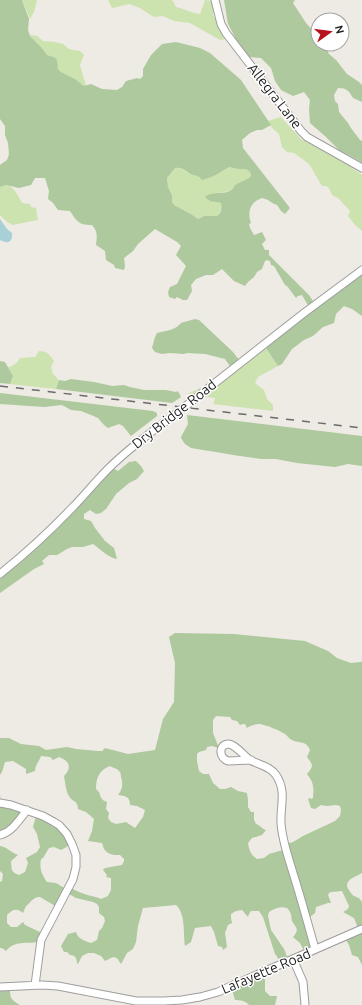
<svg xmlns="http://www.w3.org/2000/svg" width="362" height="1005" viewBox="0 0 362 1005" font-family="Ubuntu,sans-serif">
  <style>
    .grass { fill: #cce3af }
    .forest { fill: #adc99d; fill-rule: evenodd }
    .water { fill: #a9d0d7 }
    .lines { fill: none; stroke-linecap: round; stroke-linejoin: round }
    .minor-casing { stroke: #9e9e9e; stroke-width: 9 }
    .minor { stroke: #fff; stroke-width: 7 }
    .rail { stroke: #6b6b6b; stroke-width: 1.5; stroke-dasharray: 8 8; stroke-linecap: butt }
    .minor-bridge-casing { stroke: #9e9e9e; stroke-width: 9; stroke-linecap: butt }
    .minor-bridge { stroke: #fff; stroke-width: 7 }
    .labels { text-anchor: middle; dominant-baseline: central; stroke-width: 3; stroke-linejoin: round; paint-order: stroke }
    .street-label { font-size: 14px; fill: #1d1d1d; stroke: #fff }
  </style>
  <rect width="100%" height="100%" fill="#eeeae4"/>
  <path class="grass" d="M22,0H37L34,12L30,19Z
    M108,0H171L173,1L176,7C185,9 191,13 200,14L205,0L213,1V15L215,19L226,39L220,40L190,23L174,21L163,16L154,17L140,8L129,4L112,8Z
    M30,35L37,36L43,41L55,42L63,44L69,49L80,51L84,55L80,65L86,86H84L75,79L61,72L58,69L54,57L47,55L42,48L30,36Z
    M281,117L301,139L347,164L362,175V231L355,225L348,216L350,211L338,198L332,195L329,188L326,186H322L316,176L311,167L308,163L294,153L287,152L282,147L279,134L272,128L268,121Z
    M229,167L238,169H246L250,172L251,177L229,191L220,193L210,201L221,203C222,209 221,212 217,216H204L198,219L191,214L174,205L172,202V195L168,187L167,178L175,168C182,167 185,172 191,174C195,175 198,175 201,178L214,176Z
    M6,185C15,187 18,196 22,203L30,204L31,207L36,208L38,221L37,220L13,225L7,222L0,215V187Z
    M264,345L278,366L258,377L255,383L264,390L267,399L273,405V411L213,404L215,398L187,394L205,386Z
    M39,351C47,351 50,355 54,361L51,367L53,374L59,380L56,389L10,384L13,376L8,367C14,366 17,363 20,358L35,357Z"/>
  <path class="forest" d="M0,0H22L29,19L28,30L30,36L42,48L47,55L54,57L57,60L58,69L61,72L75,79L84,86L91,84L102,89L117,90L122,87L126,81L137,78L140,79L143,76V69L151,55L162,44L176,42L200,48L210,53L241,80L271,125L262,130H257L250,133L242,140L243,148L290,208L285,214L281,211L277,205L274,204L268,200L262,198C250,202 247,212 251,223L249,224L250,228L254,235L262,232L266,240L262,244L265,250H269V255L309,295L315,304L362,270V316L352,309L344,306L336,314L334,323L323,327L313,336L304,340L292,349L282,364L278,366L264,345L309,307L302,295L298,296L296,298L287,286L285,285L274,266L271,265L270,261L267,260L265,261L262,269L257,272L254,277L248,282L245,286L234,281L222,269L213,275H206L196,279L191,285L192,291L187,300H183L177,297L175,299L169,297L168,292L170,287L177,284L186,266L176,255L181,246L177,242L155,229L138,244L133,251L124,258L125,266L124,270L115,268L114,265L106,260L105,251L96,245C97,237 98,231 92,225C78,225 77,221 70,211L58,210L53,203L48,199L49,191L45,178H35L31,185L19,188L6,185L0,187V165L7,160L9,154L8,143L5,135V126L0,119ZM229,167L238,169H246L250,172L251,176L249,178L235,185C231,195 220,192 211,194C209,194 206,196 205,197L210,201L221,203C222,209 222,212 217,216H204L198,219L191,214L174,205L172,202V195L168,187L167,178L175,168C182,167 185,171 191,174C196,176 199,175 202,180L214,176Z
    M224,0H295L293,3L306,23L318,36V44H324L329,54L336,60L347,74L359,82L362,85V102L353,98C349,91 347,88 338,88L334,95L335,101L338,104L339,112L348,123L351,128L360,140L362,141V163L356,159L339,150L326,137L310,123L309,109L310,100L304,92L293,96L281,90L275,81L271,68L261,58L248,57L236,39L228,24Z
    M195,319L199,320L233,352L240,361L232,369L225,359L205,354L187,353L184,354L170,353L162,354L155,352L152,348L155,337L157,333C165,331 176,330 181,323Z
    M0,361L5,362L13,376L10,384L0,383Z
    M71,379L94,382L112,386L124,385L130,387L144,390H166L176,392L178,391L181,397L172,403L56,389L59,380L65,381Z
    M0,393L153,411L157,413V416L131,436L123,426L119,424L108,428L104,425L98,418L91,415L81,411L71,410L62,405L44,407L0,404Z
    M187,415L362,436V466L348,464L335,467L297,463L276,459H261L233,455L216,452L203,450L191,448L185,444L181,438L182,435L188,424Z
    M136,461L141,466L144,471L137,479L129,483L116,494L106,509L101,513L96,514L90,510L84,514V519L91,521L95,528L105,541L114,548L117,559C109,558 100,549 93,544L83,547H72L67,549L57,555H49L42,561L44,564L34,569L0,593V575L26,553L96,479L106,466L107,465L118,471L129,462Z
    M175,633L234,634L305,641L328,651L337,658L351,663L361,662L362,661V873C355,877 342,881 349,890C352,895 353,896 359,898L362,902V965L358,957L352,955L349,945L343,935L358,928L354,918L343,912L348,909L349,906L342,891L331,892L329,893L328,895L331,903H328L316,907L315,913L306,920L315,947L304,951L300,943L293,937C300,929 296,928 292,921C292,921 291,915 291,914C290,912 289,910 287,908C281,906 275,908 269,912L268,916L271,930L284,949L288,959L280,962L276,955L275,954L263,917L259,911H251L249,914L248,917L242,910L236,911L231,914V918L232,923L228,925L225,933L227,947L223,950L222,947L218,946L214,932L211,926L195,928L191,942L185,946C183,933 186,914 176,905L143,908L138,926L136,942L133,949L127,953L121,964L117,958L113,957L105,961L101,956L94,953H88L82,956L78,964L77,963C77,958 75,955 70,955L67,952H64L61,946L68,934L76,932C78,939 85,941 91,943L97,940L99,931L102,928L105,921L104,917L99,913V907L97,904L93,902L76,898L66,892L57,907L40,897C34,896 31,902 26,906L23,913C17,908 13,909 7,915V923L11,927H17L23,922L25,925L42,933L39,942C26,944 15,940 6,951L2,948H0V882L2,881L3,874L0,871V846C7,847 12,853 18,855L11,861C12,869 10,872 19,875L25,872L28,863L26,858L37,852L40,847L37,834L33,827L36,816L60,827L70,845L61,850L54,847L49,848L43,858L41,859C39,868 42,875 47,882L56,883L66,889L69,887C76,891 83,894 91,896C95,897 97,897 101,899L108,896L111,890V878L106,877L107,875L103,870L105,868L122,865L124,861V859L120,855C114,855 108,855 104,849C103,847 103,845 102,843L88,841L92,831L94,819L86,812L78,809C78,800 72,802 69,796C66,792 65,781 64,776C72,768 70,761 59,757L53,760L50,757L41,756C39,762 35,765 35,771L26,774V769L13,761L5,762L2,772L0,775V738H9L21,744L39,746L46,750L67,747L76,749L98,751H102L105,748L128,754L155,750L163,719L174,702L175,663L169,637ZM216,716L230,717L232,720L237,721L240,725L243,724H245L247,728C250,726 255,724 259,724C264,724 281,731 285,734C288,736 289,739 292,740C300,744 306,740 310,750L307,757C313,765 314,766 307,774C310,778 313,782 313,787C314,791 313,795 313,798L311,799L310,798L308,799L311,808L315,809L321,805L327,806L336,805L340,806L341,810L340,816L335,821L303,836L293,842L283,845V850L269,854L264,858L257,859C251,855 249,850 248,843L252,838L262,835L266,830C262,829 260,825 256,824L254,820V812H251L248,807V800L247,793L238,791L231,787L225,789H220L213,783L209,774H203L199,771L197,761V754L199,752L206,750L207,747L212,746L219,748L213,733V720ZM110,766C113,768 117,768 119,771C122,774 120,773 121,777C123,783 123,789 118,795C125,796 130,796 130,805L137,806L145,810L143,817L135,828L126,822L116,824L111,822L108,818L109,813L106,809L107,802C101,800 101,798 99,792L96,789C96,778 99,770 110,766Z
    M0,795L1,802L24,812L0,836Z
    M261,973L265,980V991L270,996H277L275,1005H249C246,1001 240,1000 235,1000L231,986Z
    M0,986H10C10,998 10,999 20,1005H0Z"/>
  <path class="water" d="M0,219L7,229L12,233C13,243 7,244 0,240Z"/>
  <g class="lines">
    <g class="minor-casing">
      <path id="minor" d="M215,0L221,24L226,33L301,131L307,137L362,168
        M192,401L304,313L362,270
        M0,574C25,554 49,532 72,508C84,496 95,482 107,470C127,450 150,433 173,416
        M251,760L228,761C219,758 218,745 228,744C235,744 244,756 250,760C259,765 270,766 276,775C287,792 280,805 281,823C282,840 288,856 293,873C301,898 308,924 315,949
        M0,803L11,805L43,816L54,822L59,825L67,834L72,844L76,855V867L73,879L41,940L35,985
        M0,835C12,832 19,820 27,810
        M293,959L303,982L305,1005
        M0,987L42,985L58,986L136,1001H164L182,1000L200,997L218,992L231,986L362,929"/>
    </g>
    <use href="#minor" class="minor"/>
    <path class="rail" d="M0,386L362,428"/>
    <g class="minor-bridge-casing">
      <path id="minor-bridge" d="M173,416L192,401"/>
    </g>
    <use href="#minor-bridge" class="minor-bridge"/>
  </g>
  <g class="labels">
    <g class="street-label">
      <text transform="translate(275 96) rotate(52)">Allegra Lane</text>
      <text transform="translate(174 414) rotate(-38)">Dry Bridge Road</text>
      <text transform="translate(266 971) rotate(-23)">Lafayette Road</text>
    </g>
  </g>
  <g transform="translate(330 32) rotate(76)"><circle r="19" fill="#ffffff" stroke="#a5a5a5"/>
  <path d="M0-3L7 15L0 10L-7 15Z" fill="#b71420"/>
  <text y="-6" font-size="11" font-weight="bold" text-anchor="middle" fill="#1d1d1d">N</text>
  </g>
</svg>
